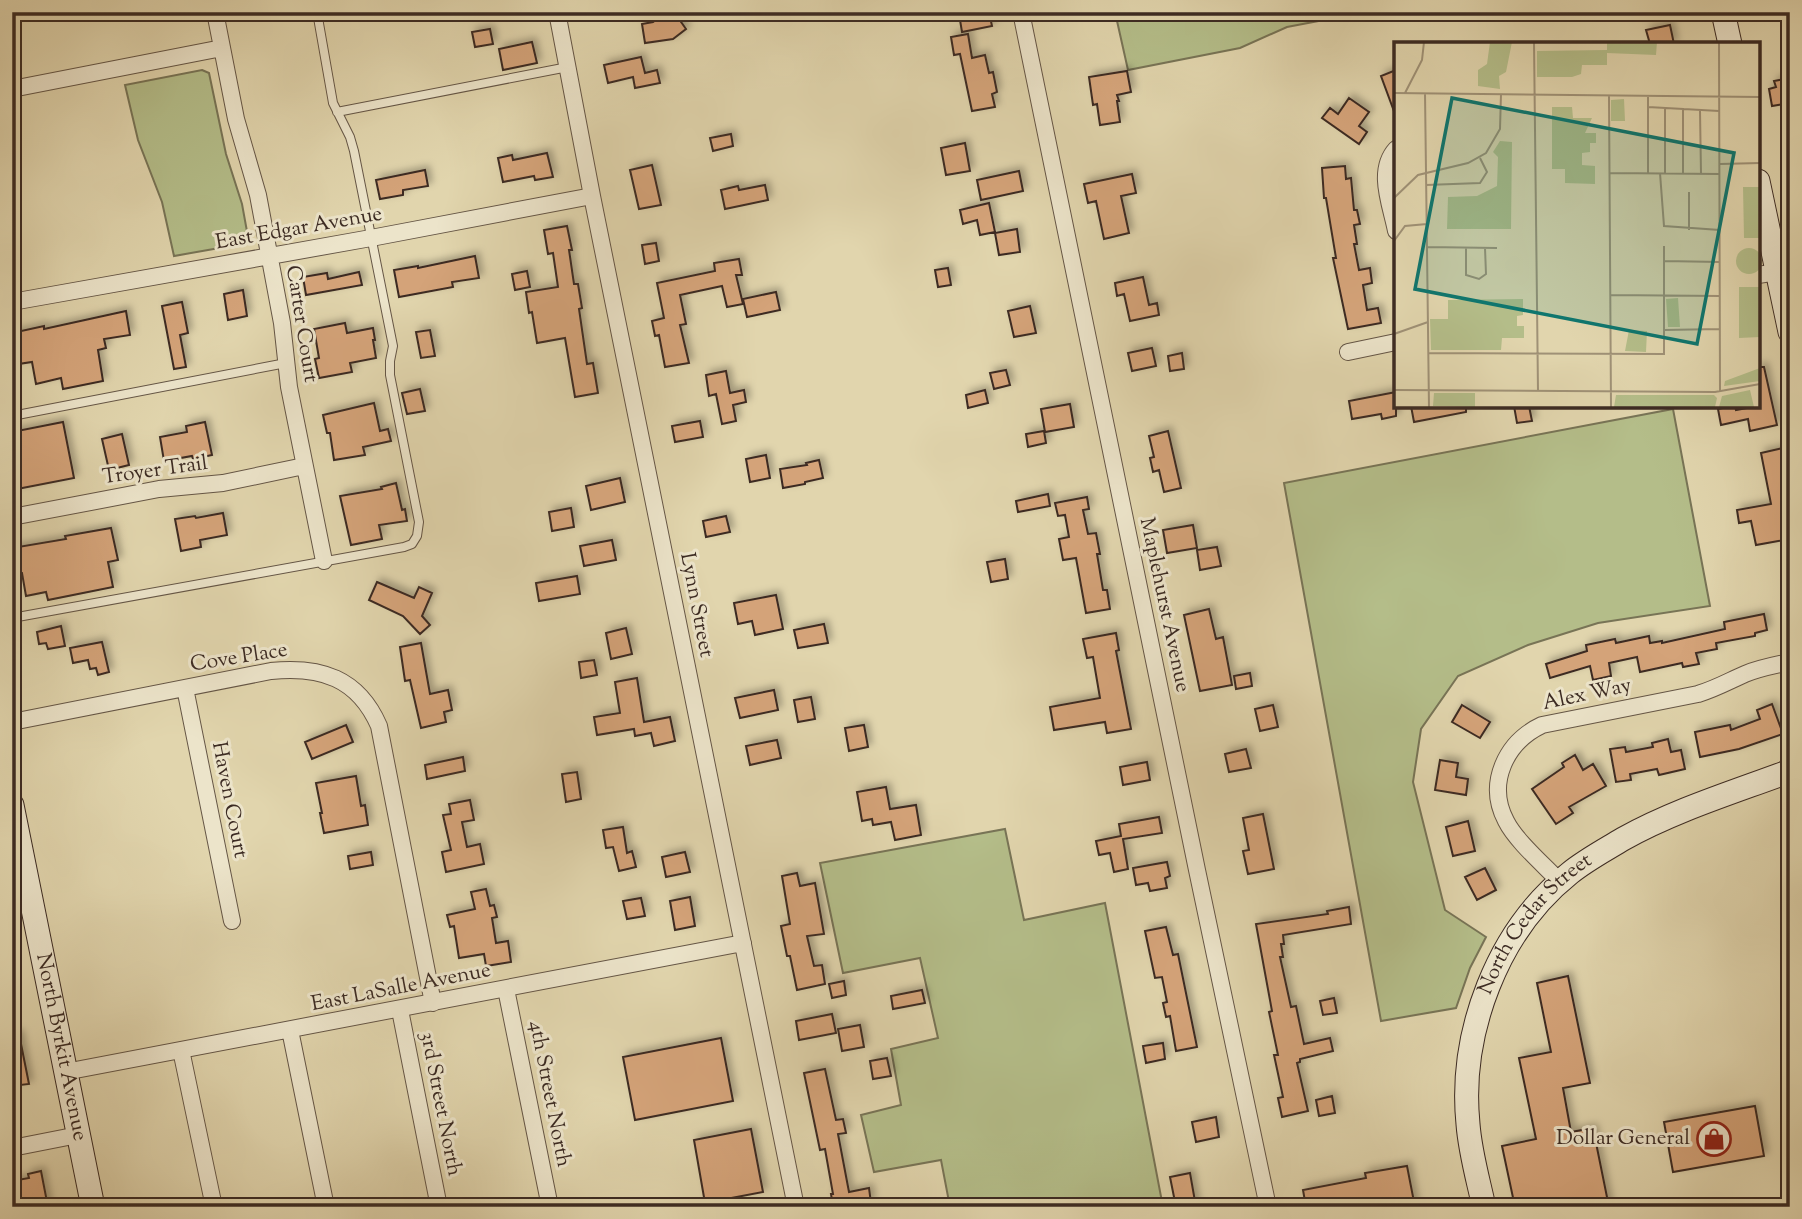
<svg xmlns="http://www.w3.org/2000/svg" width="1802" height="1219" viewBox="0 0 1802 1219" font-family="'Sorts Mill Goudy',serif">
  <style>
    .green { fill: #b4bd89; stroke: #787456; stroke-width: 2 }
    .building { fill: #d4a379; stroke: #3c2b23; stroke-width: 2; filter: url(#shadow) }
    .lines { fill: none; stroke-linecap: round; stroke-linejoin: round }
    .lane-casing { stroke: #655646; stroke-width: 10 }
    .street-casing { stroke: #655646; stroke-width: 18 }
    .secondary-casing { stroke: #3c2b23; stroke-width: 25 }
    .lane { stroke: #ece4ca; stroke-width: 8 }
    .street { stroke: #ece4ca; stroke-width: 16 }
    .secondary { stroke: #ece4ca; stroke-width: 23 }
    .labels { text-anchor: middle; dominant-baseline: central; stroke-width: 6; stroke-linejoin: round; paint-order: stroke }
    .street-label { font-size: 21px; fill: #3c2b23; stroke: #ece4ca }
    .poi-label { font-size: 21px; fill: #3c2b23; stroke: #ece4ca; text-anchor: end }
    .inset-road { fill: none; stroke: #9f9176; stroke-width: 2 }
    .view { fill: #0f766e; fill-opacity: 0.15; stroke: #0f766e; stroke-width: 3.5 }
    .inset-edge { fill: none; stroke: #3c2b23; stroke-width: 3.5 }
  </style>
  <defs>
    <filter id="shadow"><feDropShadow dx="4" dy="-4" stdDeviation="3.5" flood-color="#0004"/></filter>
  </defs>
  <rect width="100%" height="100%" fill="#e1d5ad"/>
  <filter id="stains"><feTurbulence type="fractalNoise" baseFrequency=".00286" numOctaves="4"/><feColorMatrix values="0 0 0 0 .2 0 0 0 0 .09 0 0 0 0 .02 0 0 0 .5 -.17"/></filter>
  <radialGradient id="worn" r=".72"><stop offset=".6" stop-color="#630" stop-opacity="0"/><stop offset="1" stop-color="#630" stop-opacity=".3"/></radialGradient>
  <path class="green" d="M1115,12H1366L1287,27L1240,48L1128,70Z
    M202,70L209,73L226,154L242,204L248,237L246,242L242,244L174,256L162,202L138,140L125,85Z
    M1673,409L1710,606L1598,623L1528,645L1458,676L1421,729L1413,782L1445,910L1486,937L1470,968L1456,1008L1381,1021L1284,483Z
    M1005,829L1024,920L1105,903L1163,1207H950L941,1160L874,1172L861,1115L901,1105L891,1049L938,1038L920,958L843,973L820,863Z"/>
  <path class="building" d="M666,12H674L686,29L673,39L645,43L642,24L653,22Z
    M968,12H989L992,26L962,32L959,14Z
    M1670,25L1674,44H1650L1646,30Z
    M490,29L493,44L475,47L472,32Z
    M968,34L972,58L985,55L989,73L993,72L997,92L992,94L995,107L972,111L960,54L954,55L951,37Z
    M532,42L537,63L503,70L499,49Z
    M641,57L645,73L657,70L660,83L635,88L633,77L608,83L604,65Z
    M1396,70V113L1395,114L1381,76Z
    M1127,71L1131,92L1117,95L1119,101H1117L1120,122L1100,125L1097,104L1093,105L1089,77Z
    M1790,78V103L1772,106L1769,89L1776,87L1774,81Z
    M1349,98L1369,112L1359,126L1367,132L1359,144L1322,118L1330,108L1338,114Z
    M731,134L733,146L713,151L710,138Z
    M965,143L970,171L946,175L941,148Z
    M547,153L553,177L535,180L534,176L503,182L498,158L512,155L513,160Z
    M652,165L661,205L639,209L630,170Z
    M1345,166L1346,179L1351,178L1354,210H1357L1360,224L1354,225L1357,244H1354L1359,270L1370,268L1372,283L1363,285L1367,310L1378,308L1381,323L1348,329L1333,258H1336L1326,198H1324L1322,168Z
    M425,170L428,186L403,190V195L380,199L376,180Z
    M1019,171L1023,191L981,200L977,180Z
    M1132,174L1136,193L1121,196L1129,233L1104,239L1096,201L1088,203L1084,184Z
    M765,185L768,200L725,209L721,190L738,186L739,190Z
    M989,203L995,232L980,235L977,220L963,224L960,210Z
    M567,226L572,250H569L574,284H578L582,308L579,309L587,364L593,363L598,393L575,397L565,338L537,343L532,312L529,313L526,292L558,287L553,253L548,254L544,230Z
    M1017,229L1020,252L999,255L995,233Z
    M656,243L659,261L645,264L642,245Z
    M475,256L479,278L452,282L453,287L399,297L394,270L418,266V268Z
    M739,259L742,275H736L743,304L727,307L722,286L680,295L686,324L680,325L689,363L665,367L659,335L655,336L652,321L664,318L657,283L715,271L714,263Z
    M948,268L951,285L938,287L935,270Z
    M527,271L530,287L515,290L512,274Z
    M359,272L362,285L306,295L303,277L327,273L328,279Z
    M1143,277L1149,305L1157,303L1159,315L1130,321L1124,294L1117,296L1115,283Z
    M243,290L247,316L228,320L224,294Z
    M776,292L780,310L747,317L743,299Z
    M182,302L188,333L180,335L186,367L174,369L162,306Z
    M1030,306L1036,333L1014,337L1008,311Z
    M126,311L130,335L104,339L106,348L98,350L103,381L63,389L61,378L36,384L32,362L12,365V333L44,326V329Z
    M345,323L347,333L373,328L375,340H373L376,358L350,363L352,372L319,378L315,359L319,358L314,329Z
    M430,330L435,356L421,358L416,332Z
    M1152,348L1156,366L1132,371L1128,353Z
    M1182,353L1184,369L1170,371L1168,356Z
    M1758,367H1764L1777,425L1750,431L1748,419L1721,425L1718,409L1732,406H1735L1736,410L1758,406Z
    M1006,370L1010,385L994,389L990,373Z
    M726,371L730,393L744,390L746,402L733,405L736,421L722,424L716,394L709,396L706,375Z
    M420,389L425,411L407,414L402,393Z
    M985,390L988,403L968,408L966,395Z
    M1396,392V416L1382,419L1381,414L1352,419L1349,401Z
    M374,403L380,431L388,429L391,441L363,447L365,455L334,460L330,433H327L323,415Z
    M1070,404L1074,427L1045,432L1041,409Z
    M1411,406H1466V412L1414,422Z
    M1514,406H1529L1532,421L1517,423Z
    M700,421L703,437L675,442L672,426Z
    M63,422L74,478L12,490V432Z
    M205,422L212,455L193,459L192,456L164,461L160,437L187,432L186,426Z
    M1044,431L1046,443L1028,447L1026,434Z
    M1168,431L1181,488L1164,492L1159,470L1153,472L1150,458L1154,457L1149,436Z
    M122,434L129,465L109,470L102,439Z
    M1783,448L1788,470L1784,471L1790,504V539L1756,545L1751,521L1739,523L1737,510L1771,504L1761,453Z
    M766,455L770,478L750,482L746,459Z
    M819,460L823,478L805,482V484L783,488L780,469L807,465L806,463Z
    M620,478L625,502L591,510L586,486Z
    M396,483L402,510L405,509L407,521L379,525L382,539L351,545L340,496L382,489L381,487Z
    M1048,494L1050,506L1018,512L1016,501Z
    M1087,497L1089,509L1083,510L1088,534L1096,533L1100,554H1097L1103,590H1107L1110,609L1086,613L1076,558L1063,560L1059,539L1069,537L1065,515L1058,516L1055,503Z
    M571,508L574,527L552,531L549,512Z
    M223,513L227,535L200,540L201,547L181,551L175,519L195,516L196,518Z
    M726,516L730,532L706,537L703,521Z
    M1193,525L1197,548L1167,553L1163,530Z
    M111,528L118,560L108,562L113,587L48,600L46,592L26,596L22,573L12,574V548L66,539L65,536Z
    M612,540L616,560L584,566L580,546Z
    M1217,547L1221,566L1200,570L1197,550Z
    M1005,559L1008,579L991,582L987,562Z
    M577,576L580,594L539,601L536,583Z
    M377,582L414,598L419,587L432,593L422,616L430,625L420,634L403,616L369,600Z
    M776,595L783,629L755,635L752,621L738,624L734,603Z
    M1209,609L1216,639L1223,637L1232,685L1200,691L1184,615Z
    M1764,614L1767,630L1755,633V636L1716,643L1717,649L1696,653L1699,664L1683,667L1682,663L1640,672L1637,657L1609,663L1611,676L1593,680L1590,666L1550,678L1546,664L1587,651L1586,645L1615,639L1616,643L1649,636L1650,643L1662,641V643L1725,629L1724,622Z
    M824,624L828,643L798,648L794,630Z
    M61,626L65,646L48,649L46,643L39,644L37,632Z
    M626,628L632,654L611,659L606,633Z
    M1116,633L1119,650L1116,651L1131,729L1107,733L1105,722L1054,730L1050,707L1100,698L1093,657L1087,658L1083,639Z
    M102,642L109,672L98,675L96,668L90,669L88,660L73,663L70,648Z
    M421,643L430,694L448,690L452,710L444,712L446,722L421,728L410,680L405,681L400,647Z
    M594,660L597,675L581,678L579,662Z
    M1250,673L1252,686L1236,689L1234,676Z
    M637,678L644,722L670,717L675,741L654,746L651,733L635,736L634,729L597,735L594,717L620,713L615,682Z
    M774,690L778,710L740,718L735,698Z
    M811,697L815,719L798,722L794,700Z
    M1772,704L1783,734L1739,749L1700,757L1695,732L1730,725L1731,730L1760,719L1757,710Z
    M1273,705L1278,727L1260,731L1255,709Z
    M1462,705L1490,722L1480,738L1452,722Z
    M346,725L353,742L312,759L305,742Z
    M864,725L868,747L849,751L845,728Z
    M1668,739L1671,752L1681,750L1685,769L1659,775L1657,769L1630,774L1631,780L1616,782L1610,749L1625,747L1626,752L1653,747L1652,743Z
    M777,740L781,758L750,765L746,746Z
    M1246,749L1251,768L1229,772L1225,754Z
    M1575,755L1583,770L1593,764L1606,786L1569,807L1573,813L1556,824L1532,789L1564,767L1562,763Z
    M463,757L465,771L427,779L425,765Z
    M1440,760L1458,763L1456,777L1468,779L1466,795L1435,790Z
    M1147,762L1150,780L1123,785L1120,767Z
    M577,772L581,799L566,802L562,774Z
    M356,776L361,806L365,805L368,825L324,833L320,813H322L316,783Z
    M886,787L890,809L916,805L921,835L895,840L891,822L873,825L872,819L862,821L857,792Z
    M470,800L474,820L462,822L467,847L480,844L484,864L446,872L442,852L451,850L443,815L451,814L449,804Z
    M1263,814L1274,869L1248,874L1243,851L1249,850L1243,818Z
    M1159,817L1162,833L1123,839L1128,869L1114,872L1110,853L1099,855L1096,841L1121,836L1119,824Z
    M1468,821L1475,851L1453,856L1446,827Z
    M623,827L627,853L632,851L636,867L619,871L613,847L606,848L603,830Z
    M371,852L373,865L350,869L348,856Z
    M685,852L690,872L666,877L662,857Z
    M1167,862L1170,876L1165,878L1167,888L1150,891L1148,883L1136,885L1133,868Z
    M1485,868L1496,890L1477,900L1465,877Z
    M797,873L800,886L815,883L824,934L807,936L814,966L822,965L825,984L797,990L790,956H787L781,926L790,924L782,876Z
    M486,889L490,906L494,905L497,917L492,918L496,943L508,941L511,962L486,966L484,954L459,958L454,926L450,927L447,915L475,909L471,892Z
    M690,897L695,926L675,930L670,901Z
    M641,898L645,916L627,919L623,901Z
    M1349,907L1351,924L1283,935L1284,944H1281L1283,957H1280L1291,1007L1296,1006L1304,1044L1330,1038L1333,1051L1300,1059V1062L1297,1063L1308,1111L1282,1117L1278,1098L1283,1097L1274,1055H1278L1269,1012L1272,1011L1256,924L1328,914L1327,911Z
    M1166,927L1173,955L1178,954L1197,1047L1176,1051L1170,1016L1166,1017L1163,1003L1167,1002L1162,977L1155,978L1145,931Z
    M1568,976L1590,1083L1563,1088L1571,1132L1593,1128L1609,1207H1515L1502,1146L1536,1139L1519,1058L1551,1052L1537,983Z
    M844,981L846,995L832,998L829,984Z
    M922,990L925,1003L893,1009L891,996Z
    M1334,998L1337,1013L1323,1015L1320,1001Z
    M832,1014L836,1033L799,1040L796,1021Z
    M860,1025L864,1047L842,1051L838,1029Z
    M19,1034L29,1084L12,1086V1035Z
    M721,1038L733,1101L635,1120L623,1057Z
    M1163,1043L1165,1059L1146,1063L1143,1046Z
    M887,1058L891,1076L873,1079L870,1061Z
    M825,1069L836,1120L843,1119L846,1133L838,1134L849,1192L869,1188L871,1203L848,1207H833L831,1194H833L825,1149L820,1150L804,1073Z
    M1332,1096L1335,1113L1319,1116L1316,1100Z
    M1755,1106L1764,1156L1673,1172L1664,1122Z
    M1216,1117L1219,1137L1196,1142L1192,1122Z
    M751,1129L763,1192L705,1203L694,1140Z
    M1407,1166L1415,1207H1306L1303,1190L1366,1178L1365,1173Z
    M41,1171L48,1207H12V1181L29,1178L28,1174Z
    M1190,1173L1196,1207H1176L1170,1177Z"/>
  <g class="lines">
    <g class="lane-casing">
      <path id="lane" d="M337,112L568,67
        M12,416L286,363
        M12,618L404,547L412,544L417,536L419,522L390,375V361L393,346L354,151L350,137L333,103L317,12"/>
    </g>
    <g class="street-casing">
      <path id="street" d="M215,12L236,119L258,195L282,323L289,387L324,561
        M557,12L592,196L796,1207
        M1021,12L1197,870L1268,1207
        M12,89L222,48
        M1396,149C1376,171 1391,205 1396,231
        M1758,275L1777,272
        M12,302L371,238L592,196
        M1348,352L1396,342
        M12,517L159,489L223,483L304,466
        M185,688L232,921
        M12,722L271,671C321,666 358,678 379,726L433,1003
        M1560,882C1544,865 1516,841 1506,821C1486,783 1506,742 1542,725L1698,694C1715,689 1729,681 1745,674C1759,668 1775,665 1790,662
        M506,989L550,1207
        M400,1010L439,1207
        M290,1030L326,1207
        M181,1050L214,1207
        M65,1072L743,943
        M12,1148L78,1135"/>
    </g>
    <g class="secondary-casing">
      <g id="secondary">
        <path d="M1723,12L1730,44"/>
        <path d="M1758,181L1790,332"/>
        <path id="s1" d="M12,805L93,1207"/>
        <path id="s2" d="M1484,1207C1478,1179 1470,1152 1468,1124C1459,1033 1497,931 1570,873C1586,860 1605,850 1623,839C1675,810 1734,792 1790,771"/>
      </g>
    </g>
    <use href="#lane" class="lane"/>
    <use href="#street" class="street"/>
    <use href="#secondary" class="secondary"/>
  </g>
  <defs>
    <g id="shop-ring" transform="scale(1.75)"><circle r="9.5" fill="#ece4ca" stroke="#8f2418" stroke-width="1.5"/><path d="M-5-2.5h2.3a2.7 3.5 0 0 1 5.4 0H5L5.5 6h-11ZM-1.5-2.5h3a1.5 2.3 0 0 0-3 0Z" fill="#8f2418"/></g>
  </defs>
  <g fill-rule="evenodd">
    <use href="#shop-ring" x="1714" y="1139"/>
  </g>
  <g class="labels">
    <g class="street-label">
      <text transform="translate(299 229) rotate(-10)">East Edgar Avenue</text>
      <text transform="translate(301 324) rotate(81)">Carter Court</text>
      <text transform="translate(155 471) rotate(-8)">Troyer Trail</text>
      <text transform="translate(696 605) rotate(79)">Lynn Street</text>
      <text transform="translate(1164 605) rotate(78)">Maplehurst Avenue</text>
      <text transform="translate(239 658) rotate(-9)">Cove Place</text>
      <text transform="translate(1587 695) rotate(-12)">Alex Way</text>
      <text transform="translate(229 800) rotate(79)">Haven Court</text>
      <text stroke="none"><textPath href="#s2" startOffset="304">North Cedar Street</textPath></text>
      <text transform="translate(401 988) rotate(-11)">East LaSalle Avenue</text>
      <text stroke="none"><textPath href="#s1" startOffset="247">North Byrkit Avenue</textPath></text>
      <text transform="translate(549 1094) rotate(79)">4th Street North</text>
      <text transform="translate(440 1104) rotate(79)">3rd Street North</text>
    </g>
    <g class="poi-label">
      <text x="1690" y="1139">Dollar General</text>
    </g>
  </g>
  <g transform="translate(1394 42)">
    <rect width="366" height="366" fill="#e1d5ad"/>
    <path d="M96,0H118L112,30L105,34L106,47L84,44V28L93,22ZM213,0H263L262,13L213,11V23H188L187,32L178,35H143V9L213,8ZM230,57L231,79H217V58ZM158,65H178L179,76H198L191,91H202V101H196V110L188,111V123L201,124V142L171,141V127H158ZM106,99L118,100L117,187H53L54,155L83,154L103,144L104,115L99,110ZM349,145H366V196H350ZM342 219a13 13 0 1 1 26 0a13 13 0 1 1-26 0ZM345,245H366V295L345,296ZM284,256L286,285H274L272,257ZM129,257V273L123,274V284H130V296H108L107,308H37L36,277H54V258ZM235,288L253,289L252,310L231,309ZM366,326V339L330,344L331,339ZM356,348L360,365H325L328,354ZM40,351H81V365L39,364ZM222,353H320L323,356L321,365H220Z" fill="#b4bd89"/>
    <path class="inset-road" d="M140,0L144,349M325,0L326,349M0,51L366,55M11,51L28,18L30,0M31,51L35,365M215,54L217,365M254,54V131M254,65L325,69M271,66V131M289,66V132M306,69L307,132M326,122L366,121M215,131L326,132M266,131L270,184L326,188M32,143L86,141L93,130L86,116M295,150V188M0,156L24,133L74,121L92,111L106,87L107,52M0,199L11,184L33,182M33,205L103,206M72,206V233L85,237L92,232L91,206M270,219L326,220M216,253L326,254M270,288L326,287M0,292L34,280M34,311L270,312V204M0,348L321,350L366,342"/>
    <path class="view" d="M58,56L340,111L303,302L21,247Z"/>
    <rect width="366" height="366" class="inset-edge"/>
  </g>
  <rect width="1802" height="1219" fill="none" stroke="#e1d5ad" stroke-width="42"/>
  <rect x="14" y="14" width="1774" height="1191" fill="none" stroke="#3c2b23" stroke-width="3.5"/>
  <rect x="21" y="21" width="1760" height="1177" fill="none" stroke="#3c2b23" stroke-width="2"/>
  <rect width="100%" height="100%" filter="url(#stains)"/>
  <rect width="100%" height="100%" fill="url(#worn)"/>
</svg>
